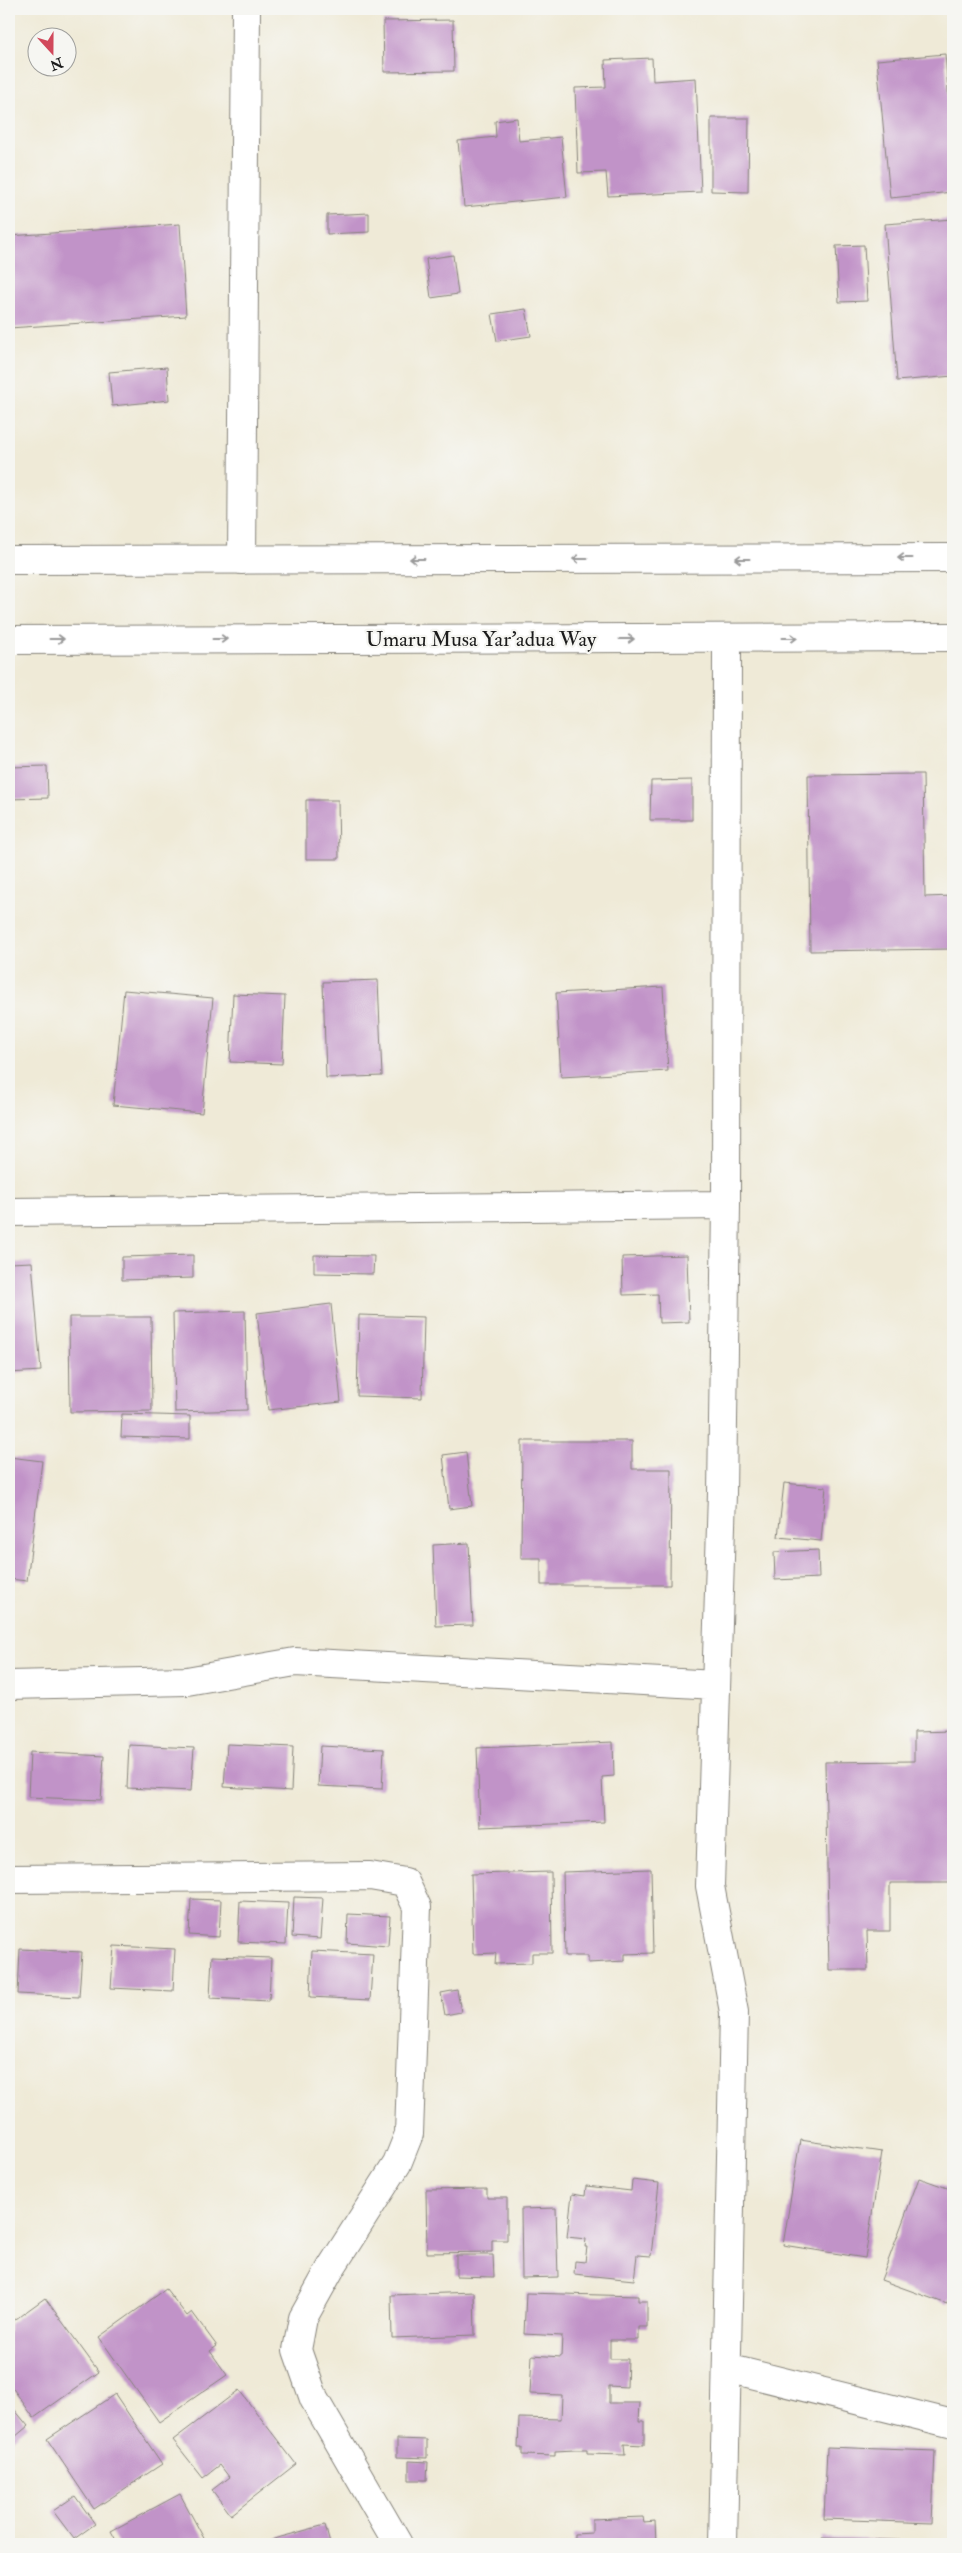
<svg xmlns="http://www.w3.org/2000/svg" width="962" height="2553" viewBox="0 0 962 2553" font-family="'IM FELL Double Pica',serif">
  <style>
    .building { fill: #c193c8 }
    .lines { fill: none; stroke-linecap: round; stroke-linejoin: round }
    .street-casing { stroke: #86837a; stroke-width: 30 }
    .primary-casing { stroke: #86837a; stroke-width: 30 }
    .street { stroke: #fff; stroke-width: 28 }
    .primary { stroke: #fff; stroke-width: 28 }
    .oneway { stroke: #999 }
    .labels { text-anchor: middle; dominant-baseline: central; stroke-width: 4.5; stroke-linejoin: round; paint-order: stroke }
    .street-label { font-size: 21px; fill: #1c1c1c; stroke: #f6f6f2 }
  </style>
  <rect width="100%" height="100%" fill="#f6f6f2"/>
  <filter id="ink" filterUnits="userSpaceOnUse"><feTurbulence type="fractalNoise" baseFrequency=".02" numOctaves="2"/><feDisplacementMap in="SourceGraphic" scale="10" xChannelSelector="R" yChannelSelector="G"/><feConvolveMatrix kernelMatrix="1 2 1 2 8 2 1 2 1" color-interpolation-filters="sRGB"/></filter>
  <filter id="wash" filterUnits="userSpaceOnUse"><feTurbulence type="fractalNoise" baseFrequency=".0096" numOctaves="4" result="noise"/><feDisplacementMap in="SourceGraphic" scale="20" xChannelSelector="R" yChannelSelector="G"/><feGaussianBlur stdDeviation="1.12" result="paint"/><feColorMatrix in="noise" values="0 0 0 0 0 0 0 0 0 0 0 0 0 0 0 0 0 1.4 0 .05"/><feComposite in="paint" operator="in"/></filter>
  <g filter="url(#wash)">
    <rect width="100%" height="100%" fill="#efead7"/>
    <g id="blocks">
      <path class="building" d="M453,20L454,71L384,72L383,21Z
        M945,54L953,150V192L890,198L877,60Z
        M652,58L653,81L696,78L701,192L608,196L606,172L578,173L575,88L606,87L605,60Z
        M517,118L519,141L561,137L567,197L464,207L458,141L496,137L495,121Z
        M711,118H749L748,192L711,191Z
        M369,213V232L327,234V215Z
        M953,219V376L897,381L885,224Z
        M180,224L186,316L9,328V236Z
        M864,245L867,301L839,302L836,246Z
        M453,255L458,294L431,298L426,259Z
        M526,309L531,336L497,341L492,314Z
        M167,367L169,400L112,406L109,372Z
        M47,766L48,798L9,799V767Z
        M923,774L925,897L953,896V949L810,951L808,775Z
        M692,780V820H650L651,781Z
        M306,800H338L339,859H306Z
        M378,980L382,1076L326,1078L323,982Z
        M663,987L668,1071L561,1077L556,993Z
        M124,990L213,998L202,1113L113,1105Z
        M233,994L285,996L282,1064L230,1062Z
        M193,1255V1278L122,1280V1257Z
        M314,1255L374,1256L373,1274L314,1273Z
        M687,1255L689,1322L659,1323L658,1294L623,1295L622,1257Z
        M32,1262L41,1371L9,1373V1263Z
        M331,1304L341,1402L268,1410L257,1313Z
        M245,1311L247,1410L175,1412L173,1313Z
        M359,1315L424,1317L422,1398L357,1396Z
        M69,1317H151L152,1411L70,1412Z
        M122,1414L190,1416V1439L121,1437Z
        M522,1441H632V1469H671L670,1585H541V1558H521Z
        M466,1452L472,1506L449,1509L443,1455Z
        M9,1457L42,1461L27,1581L9,1579Z
        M784,1483L826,1487L821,1541L778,1537Z
        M469,1543L473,1625L436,1626L433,1545Z
        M818,1550L819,1578L775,1580L774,1552Z
        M953,1731V1883H890V1931H867L868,1970H829L825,1762L914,1761V1732Z
        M613,1742L614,1776L602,1777L604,1822L480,1827L477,1748Z
        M227,1744L293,1747L291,1791L224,1787Z
        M129,1745L194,1748L191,1791L127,1788Z
        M320,1746L384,1749L382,1789L318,1786Z
        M30,1752L104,1756L101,1800L28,1797Z
        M651,1869L653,1953L625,1954V1961L588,1963V1956H565L563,1872Z
        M551,1872L552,1953H532V1963L495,1964L496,1953L473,1954L471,1874Z
        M294,1897L323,1898L320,1939L292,1937Z
        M191,1899L221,1900L219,1937L189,1935Z
        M240,1901L288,1903L286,1944L238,1942Z
        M348,1914L390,1916L388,1946L347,1943Z
        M114,1946L175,1949L173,1991L111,1988Z
        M20,1949L82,1952L79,1997L18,1994Z
        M312,1951L373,1954L370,2000L310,1997Z
        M212,1956L271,1958L269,2001L210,1998Z
        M457,1990L461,2012L445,2015L441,1993Z
        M800,2140L882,2152L865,2258L783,2245Z
        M919,2178L953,2190V2288L947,2304L881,2280Z
        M632,2180L659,2183L651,2256L637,2255L634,2280L574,2274L575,2261L585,2262L587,2247H585L586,2239L567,2237L572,2194L585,2196L586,2186L631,2191Z
        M487,2189V2198H507V2240H492V2252L427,2253L426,2190Z
        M556,2208L558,2277L522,2278L521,2209Z
        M456,2255H493L494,2277L456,2276Z
        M166,2289L187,2316L192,2312L217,2346L210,2351L227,2375L159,2422L99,2337Z
        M474,2292L475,2335L392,2338L391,2295Z
        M526,2293L638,2296V2301H647V2327H638V2340H610V2359H628L627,2387L609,2386V2403H640L639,2421H644V2445L624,2444L625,2455L587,2454V2450H575L555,2451V2456L522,2455V2448H518L519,2418L561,2419L562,2395L530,2394L532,2355L561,2357L562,2336L524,2334Z
        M45,2298L99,2372L34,2418L9,2383V2324Z
        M239,2390L296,2464L231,2515L212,2490L229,2477L220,2465L203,2478L173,2440Z
        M115,2394L162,2464L94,2509L47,2439Z
        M10,2404L28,2426L9,2442V2405Z
        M397,2439L427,2440V2458L397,2457Z
        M827,2447L935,2451L932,2523L824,2519Z
        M409,2461L428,2462L427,2480H409Z
        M180,2494L207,2544H118L111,2531Z
        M75,2496L95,2524L74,2539L53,2511Z
        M643,2517L644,2522L655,2521L656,2544H574V2534L592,2533V2519Z
        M325,2525L330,2544H260L281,2537Z
        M822,2538L925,2541V2544H822Z"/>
    </g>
  </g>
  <g filter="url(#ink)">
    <use href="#blocks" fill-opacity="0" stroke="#86837a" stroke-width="1"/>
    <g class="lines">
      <g class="street-casing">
        <path id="street" d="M242,560L246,9
          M9,1212L726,1205
          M9,1685L187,1681L295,1662L716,1685
          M9,1879L370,1876L405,1882L417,1907L409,2134L397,2164L332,2266L303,2318L297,2350L314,2399L398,2544
          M727,2368L953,2424
          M723,2544L734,2012L710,1886L722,1493L726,1205L727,639"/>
      </g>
      <g class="primary-casing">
        <path id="primary" d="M9,560L953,558
          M9,640L953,637"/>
      </g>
      <use href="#street" class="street"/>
      <use href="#primary" class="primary"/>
    </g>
    <defs><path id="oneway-shaft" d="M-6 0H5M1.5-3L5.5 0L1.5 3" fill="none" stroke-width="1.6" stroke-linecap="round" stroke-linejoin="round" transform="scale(1.25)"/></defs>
    <g class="oneway">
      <use href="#oneway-shaft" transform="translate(905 558) rotate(180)"/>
      <use href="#oneway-shaft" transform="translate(417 559) rotate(180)"/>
      <use href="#oneway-shaft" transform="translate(580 559) rotate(180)"/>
      <use href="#oneway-shaft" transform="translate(742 559) rotate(180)"/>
      <use href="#oneway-shaft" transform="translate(790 638)"/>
      <use href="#oneway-shaft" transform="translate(57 639)"/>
      <use href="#oneway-shaft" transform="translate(220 639)"/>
      <use href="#oneway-shaft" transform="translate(627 639)"/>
    </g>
  </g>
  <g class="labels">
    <g class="street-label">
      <text x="481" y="639">Umaru Musa Yar'adua Way</text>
    </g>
  </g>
  <rect width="962" height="2553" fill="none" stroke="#f6f6f2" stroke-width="30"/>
  <g transform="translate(52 52) rotate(159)"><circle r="24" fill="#f6f6f2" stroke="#9f9f9c"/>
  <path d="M0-4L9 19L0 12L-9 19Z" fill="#d1495b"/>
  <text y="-8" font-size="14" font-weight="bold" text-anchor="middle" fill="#1c1c1c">N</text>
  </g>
</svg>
